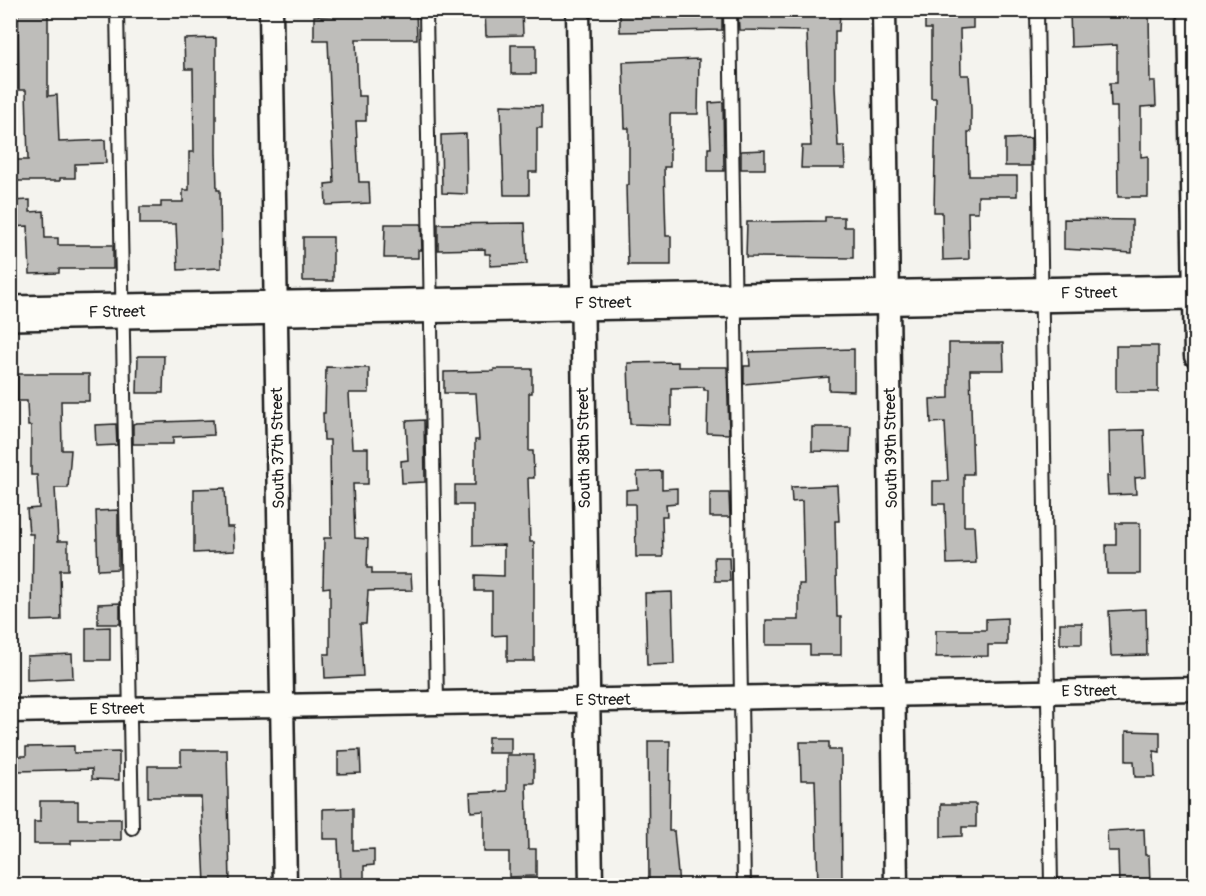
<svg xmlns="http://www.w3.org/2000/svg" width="1206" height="896" viewBox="0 0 1206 896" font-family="Pangolin,sans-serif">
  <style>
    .building { fill: #bebdba; stroke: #1c1c1c; stroke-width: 1.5 }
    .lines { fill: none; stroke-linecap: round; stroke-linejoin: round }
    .service-casing { stroke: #1c1c1c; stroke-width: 16 }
    .minor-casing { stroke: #1c1c1c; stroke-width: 27 }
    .secondary-casing { stroke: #1c1c1c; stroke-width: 38 }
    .service { stroke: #fdfcf7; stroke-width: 12 }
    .minor { stroke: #fdfcf7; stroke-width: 22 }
    .secondary { stroke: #fdfcf7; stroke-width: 33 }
    .labels { text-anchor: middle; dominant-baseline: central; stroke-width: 6; stroke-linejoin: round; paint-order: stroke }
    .street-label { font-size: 16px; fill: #1c1c1c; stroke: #fdfcf7 }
  </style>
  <rect width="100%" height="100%" fill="#f4f3ee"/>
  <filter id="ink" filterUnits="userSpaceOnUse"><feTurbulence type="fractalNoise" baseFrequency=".0167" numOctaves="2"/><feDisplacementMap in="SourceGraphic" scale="12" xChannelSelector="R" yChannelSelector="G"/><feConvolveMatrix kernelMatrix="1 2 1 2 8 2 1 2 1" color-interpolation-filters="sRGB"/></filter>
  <g filter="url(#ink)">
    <path class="building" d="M18,10H48V96L57,95L59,142L105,140L106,163L75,164V178H60V181H17L16,160H28L26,90H19Z
      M393,10H416L417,39H356L358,96H366V121H356L359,182H369L370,203L326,205L325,184L334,183L328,40H314V16L393,13Z
      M485,10H522L523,35L486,36Z
      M620,10L722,12V30L620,32Z
      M751,10H840L839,31H835V87L838,146H844L845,168H801L802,146H811L807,31L739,30L738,12Z
      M925,10H973V28L960,29L961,75H969L971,109V132H968L969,176H1017V196H978V212H968L969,259L943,260L942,212H934L936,98H931V29H925Z
      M1070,10L1149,13L1150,82H1155L1156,106L1141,107V157L1148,156V197H1118L1117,107H1111L1110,83H1117V45L1071,47Z
      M216,38V153L217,190H220L221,268L178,270L176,224H140V207H161V202H183V190H189V152H194L193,69H185L184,39Z
      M511,45H536V74H511Z
      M699,59L698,114H670V167H664L666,236H671V265H628L626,185H629V128H625L623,62Z
      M723,102L724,171H708V148H711L709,103Z
      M501,105L542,106V128H537V172H529V195H504Z
      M466,134L467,194L442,193L441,135Z
      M1031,138V166H1005V139Z
      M765,150V169H741V151Z
      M30,200V212L44,211L45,238H58V245H113V269H59V273L30,274L28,226L10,227V201Z
      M825,217H844V227H853V258L746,257L747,222L825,221Z
      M1064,219L1132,220V253L1064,249Z
      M525,223L527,264L490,266V254H485V249L438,250V224Z
      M385,224H421L422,250H418V258H384Z
      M303,237H333V281H303Z
      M949,343H1003L1004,370H970L973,474H964V526H974L976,563L947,564L945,504H933V481H948L945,422L931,423L930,399L949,398Z
      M1116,346H1158V392H1116Z
      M854,349V391L829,390V377L744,384V366H750L749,352Z
      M138,356H164L163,393H137Z
      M678,362V367H727L729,434L707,433L708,390H704V387L671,388V425L630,424L628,363Z
      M326,367L369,368V393H349L352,448H368V484H353L355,538L368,539L367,568H372V574H411L412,590L368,591L366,624H360L363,676L325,678L324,654H330V587L323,588L324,538H331L330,440H324L323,413H325Z
      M494,369H532V393H529V451H533L534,478H528L530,542H534V661H507V635L492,636V591H475V575L504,576V545L473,546V505H455V485H475V440H479L476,393H444V372L494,371Z
      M18,374H89V401H61L62,450H71L68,488H55L58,541H68V570H60L61,620L32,621L33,534H29L27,509L39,508L37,475H31V426H28L27,401H18Z
      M213,420L214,435L173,437V444H133V424L136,423Z
      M424,420L425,482L402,483L401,461L408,460L406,421Z
      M116,424L117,445L96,446L95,425Z
      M812,427H851L850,452L812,451Z
      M1144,430L1146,477L1135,478L1136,494L1108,495L1107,476H1110L1109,431Z
      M662,471V489L677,488V503L666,504L667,516H662L663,557H636L635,504H626V490L638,489L637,472Z
      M837,485L839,521H835L837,617H841V655H810V645H766V620H799V584H804L802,501L792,502L791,487Z
      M225,488L227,527H233L234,551L194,553V489Z
      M710,493H729L730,517H710Z
      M118,510V569L98,570L96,511Z
      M1116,523H1140V574H1107L1106,545H1116Z
      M714,557H729L730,581H715Z
      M672,592L674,664L647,665L645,593Z
      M120,603V624H98V604Z
      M1146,609L1147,655L1111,656L1109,611Z
      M1007,618V645H988V656L936,657V630H986V619Z
      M1060,623H1082V644H1060Z
      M110,627V660H86V628Z
      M72,654L73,678L27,680V656Z
      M1126,731L1160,732V752L1154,751L1155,777H1135L1134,761H1126Z
      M488,737H511V753H488Z
      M648,741H670L669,831H674L679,885H649Z
      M800,742H829V750H841L842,885H818L815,780H801Z
      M74,746V753L119,752V780L92,779V769L18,771V756H26V747Z
      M181,750H227L230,884H205L201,797H148V766H181Z
      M360,750L361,773L338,774V751Z
      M507,755H534V783H526L528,849H536V876L509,877V852H484V811L471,812L470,793L507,791Z
      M40,801H78V819H121V840H71V844H34V822H40Z
      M941,804H976V827H962V836L941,837Z
      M353,808V850L374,849V865L364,866V881L340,885L338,839H323V809Z
      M1144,829L1145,855H1149L1150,885H1119L1118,851H1108L1107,831Z"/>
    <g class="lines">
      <g class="service-casing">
        <path id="service" d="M117,10L132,828
          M426,10L437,704
          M730,10L744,886
          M1037,10L1051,886"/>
      </g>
      <g class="minor-casing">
        <path id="minor" d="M271,10L285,886
          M578,10L591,886
          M884,10L896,886
          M1190,10L1196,356
          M10,711L1196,689"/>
      </g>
      <g class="secondary-casing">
        <path id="secondary" d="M10,313L1196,292"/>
      </g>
      <use href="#service" class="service"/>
      <use href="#minor" class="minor"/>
      <use href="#secondary" class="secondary"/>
    </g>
  </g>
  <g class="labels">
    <g class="street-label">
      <text transform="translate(1089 293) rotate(-1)">F Street</text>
      <text transform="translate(603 303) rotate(-1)">F Street</text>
      <text transform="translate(117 312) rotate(-1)">F Street</text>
      <text transform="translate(278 448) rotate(-91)">South 37th Street</text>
      <text transform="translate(584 448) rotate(-91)">South 38th Street</text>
      <text transform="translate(891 448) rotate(-91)">South 39th Street</text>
      <text transform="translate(1089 691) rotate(-1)">E Street</text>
      <text transform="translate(603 700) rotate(-1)">E Street</text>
      <text transform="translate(117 709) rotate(-1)">E Street</text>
    </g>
  </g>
  <rect width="1206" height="896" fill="none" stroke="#fdfcf7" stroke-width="36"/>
  <rect x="18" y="18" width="1170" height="860" fill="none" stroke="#1c1c1c" stroke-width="2" filter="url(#ink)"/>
</svg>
